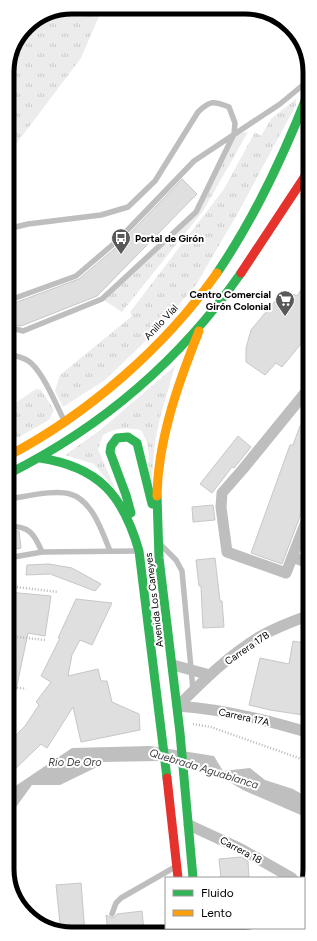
<svg xmlns="http://www.w3.org/2000/svg" width="317" height="941" viewBox="0 0 317 941" font-family="Figtree,sans-serif">
  <style>
    .grass { fill: url(#grass-tufts) }
    .water { fill: #bfbfbf }
    .building { fill: #dfdfdf; stroke: #c7c7c7 }
    .lines { fill: none; stroke-linecap: round; stroke-linejoin: round }
    .path { stroke: #b9b9b9; stroke-width: 2.5; stroke-dasharray: 1 2; stroke-linecap: butt }
    .lane { stroke: #bebebe; stroke-width: 5.5 }
    .street { stroke: #bebebe; stroke-width: 11 }
    .fast { stroke: #30b455; stroke-width: 9 }
    .slow { stroke: #ff9f0a; stroke-width: 9 }
    .jam { stroke: #e5322d; stroke-width: 9 }
    .labels { text-anchor: middle; dominant-baseline: central; stroke-width: 4; stroke-linejoin: round; paint-order: stroke }
    .poi-label { font-size: 10px; font-weight: bold; fill: #000; stroke: #fff; text-anchor: start }
    .street-label { font-size: 10px; fill: #000; stroke: #fff }
    .water-label { font-size: 11px; font-style: italic; fill: #444; stroke: #fff }
    .rim { fill: none; stroke: #000; stroke-width: 5 }
  </style>
  <defs>
    <pattern id="grass-tufts" width="24" height="20" patternUnits="userSpaceOnUse"><rect width="24" height="20" fill="#ececec"/><path d="M3 7l-1-3M5 7V3M7 7l1-3M15 17l-1-3M17 17v-4M19 17l1-3" fill="none" stroke="#c9c9c9"/></pattern>
  </defs>
  <rect width="100%" height="100%" fill="#fff"/>
  <path class="grass" d="M72,7H103L81,58L7,156V67L29,23Z
    M296,99V105L239,211L196,285L156,331L105,380L63,407L55,391L60,375L132,316L130,312L224,189L255,132L261,136L271,119Z
    M248,132L203,211L122,312L102,299L196,212L234,134Z
    M175,366L160,418L155,442L151,488L148,473L149,456L147,442L141,430C125,428 118,427 103,435L98,449L116,491L94,464L65,455L99,431Z
    M36,389L41,390L54,410L49,420L19,437L11,436L8,427V408Z"/>
  <path class="water" d="M150,746L214,756L223,771L250,768L265,780L293,789L310,799V819L243,790L219,776L161,761L102,762L95,768L60,785H32L8,818V791L72,748Z"/>
  <path class="building" d="M182,179L197,194L97,296L21,326L16,325L9,305L79,279L120,244Z
    M309,278V334L282,367L276,363L265,375L246,362V348L251,330L276,300L281,304L289,295L291,297L293,294L297,296Z
    M308,408L309,499L306,508L302,511L282,564L251,553L290,445H293L300,426H301Z
    M238,436L251,447L234,468L232,467L212,493L200,484Z
    M213,505L215,520L193,522L192,507Z
    M8,531H19L21,548L8,550Z
    M215,558L220,601H222L224,627L203,628L201,586H199L196,560Z
    M49,564L72,568L101,584L95,591L50,574L26,575L27,565Z
    M8,592L51,596L45,636L28,633L13,704L8,703Z
    M76,599L112,603L92,645L80,640L72,655L68,676L98,669L101,681H107L112,702L139,714L140,730L81,742L73,707L47,748L41,744L8,776V743L25,726L39,705L36,702L51,682L41,676L60,638H58Z
    M293,641L310,644V716L270,710L249,705L260,658L289,664Z
    M241,857L248,861L249,878H221L219,859Z
    M81,883L85,933H61L56,885Z
    M142,911L144,931L108,933L106,915L112,918L115,917L117,914Z"/>
  <g class="lines">
    <path class="path" d="M8,586L58,592
      M8,636L45,640
      M8,686L26,689
      M193,724L211,727L310,762"/>
    <path class="lane" d="M7,229L28,224L101,215L128,207L155,181L198,112C210,100 214,101 229,107L235,123L234,134L196,212L102,299L23,331L8,327
      M7,301L76,276L117,241L194,161L280,104L309,80
      M8,354C15,356 25,357 31,363C44,375 55,402 63,418
      M8,426V428
      M8,499C24,497 55,489 70,494C92,500 102,531 110,551
      M8,526C29,526 34,533 42,552
      M161,545L176,560L182,571L193,690
      M8,558L42,552L137,551
      M112,914L116,903L121,898L175,867"/>
    <path class="street" d="M309,388L243,469L222,493L221,507L227,552L286,573L309,514
      M292,557L309,563
      M173,665L210,675
      M178,706C203,681 228,656 259,637C275,628 293,621 310,615
      M178,706C222,709 267,720 310,733
      M189,825L241,849L292,878
      M304,885H305"/>
    <path class="fast" d="M217,273C256,216 284,155 309,91
      M40,458C99,467 123,495 139,551L167,778
      M8,474C102,427 181,359 241,273
      M157,496L159,558L180,733L193,878
      M131,513L126,495L110,452L111,446L117,438L128,437L137,443L152,504
      M183,928L184,933"/>
    <path class="slow" d="M8,456C88,414 165,347 217,273
      M157,496C158,439 178,384 199,331"/>
    <path class="jam" d="M241,273L309,170
      M167,778L178,878
      M196,928L197,933"/>
  </g>
  <defs>
    <g id="bus-pin" transform="scale(1)"><path d="M0 17L-7.5 6A9.5 9.5 0 1 1 7.5 6Z" fill="#595959" stroke="#fff"/><path d="M-5-6H5V4H4V6H2V4H-2V6H-4V4H-5ZM-3.5-4V0h7V-4ZM-3.5 1.2v1.5H-2V1.2ZM2 1.2v1.5H3.5V1.2Z" fill="#fff"/></g>
    <g id="supermarket-pin" transform="scale(1)"><path d="M0 17L-7.5 6A9.5 9.5 0 1 1 7.5 6Z" fill="#595959" stroke="#fff"/><path d="M-6-5.5h2.5l.6 2H6L4.5 2H-2.5L-4.4-4H-6ZM-1.5 3.2a1.3 1.3 0 1 0 .1 0ZM3 3.2a1.3 1.3 0 1 0 .1 0Z" fill="#fff"/></g>
  </defs>
  <g fill-rule="evenodd">
    <use href="#bus-pin" x="121" y="238"/>
    <use href="#supermarket-pin" x="285" y="300"/>
  </g>
  <g class="labels">
    <g class="poi-label">
      <text x="135" y="238">Portal de Girón</text>
      <text x="271" y="294" text-anchor="end">Centro Comercial<tspan x="271" dy="12">Girón Colonial</tspan></text>
    </g>
    <g class="street-label">
      <text transform="translate(161 322) rotate(-47)">Anillo Víal</text>
      <text transform="translate(154 600) rotate(-97)">Avenida Los Caneyes</text>
      <text transform="translate(247 648) rotate(-34)">Carrera 17B</text>
      <text transform="translate(244 717) rotate(12)">Carrera 17A</text>
      <text transform="translate(241 850) rotate(28)">Carrera 18</text>
    </g>
    <g class="water-label">
      <text x="75" y="762">Rio De Oro</text>
      <text transform="translate(204 769) rotate(17)">Quebrada Aguablanca</text>
    </g>
  </g>
  <path d="M0 0H317V941H0ZM72 14H245A58 58 0 0 1 303 72V869A58 58 0 0 1 245 927H72A58 58 0 0 1 14 869V72A58 58 0 0 1 72 14Z" fill="#fff" fill-rule="evenodd"/>
  <path class="rim" d="M72 14H245A58 58 0 0 1 303 72V869A58 58 0 0 1 245 927H72A58 58 0 0 1 14 869V72A58 58 0 0 1 72 14Z"/>
  <rect x="165" y="877" width="140" height="52" fill="#ffffff" stroke="#999999"/>
  <rect x="173" y="890" width="20" height="6" fill="#30b455" stroke="#999999"/>
  <text x="201" y="897" font-size="12" fill="#000000">Fluido</text>
  <rect x="173" y="910" width="20" height="6" fill="#ff9f0a" stroke="#999999"/>
  <text x="201" y="917" font-size="12" fill="#000000">Lento</text>
</svg>
